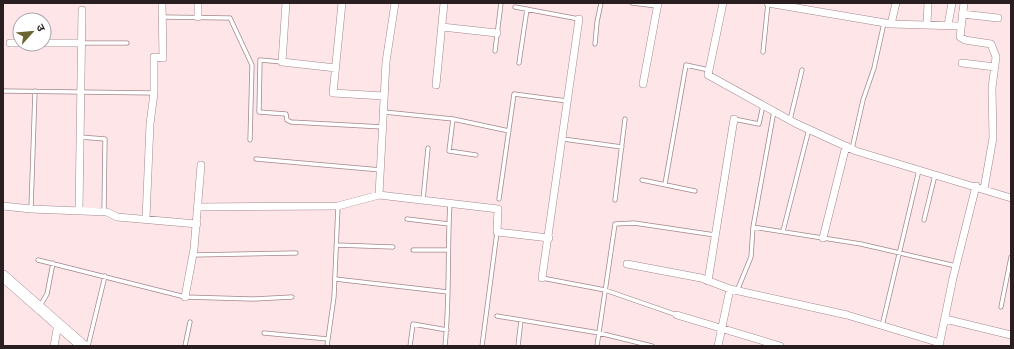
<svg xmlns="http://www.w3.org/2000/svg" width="1014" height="349" viewBox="0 0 1014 349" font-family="'IBM Plex Serif','Noto Sans Devanagari',serif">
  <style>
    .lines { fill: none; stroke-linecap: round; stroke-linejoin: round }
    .lane-casing { stroke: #a2888c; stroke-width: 5 }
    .street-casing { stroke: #a2888c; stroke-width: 8 }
    .secondary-casing { stroke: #a2888c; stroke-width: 12 }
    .lane { stroke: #fff; stroke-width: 3.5 }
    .street { stroke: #fff; stroke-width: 7 }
    .secondary { stroke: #fff; stroke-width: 11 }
  </style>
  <rect width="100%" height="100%" fill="#fde5e8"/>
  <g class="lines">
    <g class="lane-casing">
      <path id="lane" d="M632,3L657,6
        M515,7L579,19
        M162,17L230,18L252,65L250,140
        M81,43H127
        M595,44L597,22L601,3
        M495,51L501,3
        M763,52L768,3
        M282,62L260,60L259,112L286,114L287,120L291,122L383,127
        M519,63L527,9
        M3,91L154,93
        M384,112L453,119L509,131
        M453,119L449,151L476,155
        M734,119L759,124L763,105
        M790,120L802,70
        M80,137L105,139L104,212
        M563,139L622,147
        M852,149L863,100L874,68L884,23
        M256,159L381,170
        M642,180L695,191
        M665,184L686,65L709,70
        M499,199L514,94L567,101
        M423,200L428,148
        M615,200L625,119
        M31,209L35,91
        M407,219L449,224
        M924,220L935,175
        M753,227L861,244L956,266
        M783,231L809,129
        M336,245L393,247
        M413,250H448
        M193,255L296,253
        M38,260L185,297L252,299L292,297
        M542,278L605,290L677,315
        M335,279L448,292
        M737,291L751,257L753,227L774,111
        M40,306L47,294L53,263
        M1001,307L1011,257
        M497,316L599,333L652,346
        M882,326L919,170
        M264,333L328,339
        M88,346L105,276
        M185,346L190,322
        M327,346L334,297L338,206
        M410,346L413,324L447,330
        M445,346C450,299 447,251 450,203
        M482,346L497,232
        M518,346L521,320
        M597,346L615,224L634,223L715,235"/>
    </g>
    <g class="street-casing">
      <path id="street" d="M198,3V17
        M286,3L282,62L336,68
        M342,3L333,93L384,96
        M723,3L708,75L795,123L856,151L1011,198
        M768,3L891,24L960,26
        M964,3L960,37L965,40L991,44L996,57L992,88L993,138L984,189
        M962,14L998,18
        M891,24L896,3
        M927,24L928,3
        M948,25L952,3
        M442,27L497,33
        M10,43H20
        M44,43H81
        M962,63L995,67
        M643,84L658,3
        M436,85L444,3
        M379,195L386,62L395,3
        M3,206L31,209L107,212L117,217L197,224
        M199,207L338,206L379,195L498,209L497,232L549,238
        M79,211L82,10
        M146,219L150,124L154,93V57L163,58L162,3
        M823,238L846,146
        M627,264L701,278L730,289L847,315L940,343
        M542,278L579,19
        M708,281L734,119
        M185,297L194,249L201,165
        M677,315L780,346
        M945,319L1011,335
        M54,346L58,324
        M718,346L730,289
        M939,346L953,278L976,186"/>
    </g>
    <g class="secondary-casing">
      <path id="secondary" d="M3,276L83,346"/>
    </g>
    <use href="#lane" class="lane"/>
    <use href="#street" class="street"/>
    <use href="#secondary" class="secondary"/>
  </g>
  <rect width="1014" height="349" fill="none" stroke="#291f20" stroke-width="8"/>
  <g transform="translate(32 32) rotate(63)"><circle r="19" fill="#ffffff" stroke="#a9a5a6"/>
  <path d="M0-3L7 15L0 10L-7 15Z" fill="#6b6431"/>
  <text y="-6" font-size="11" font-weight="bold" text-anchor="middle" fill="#291f20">उ</text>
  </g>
</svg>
